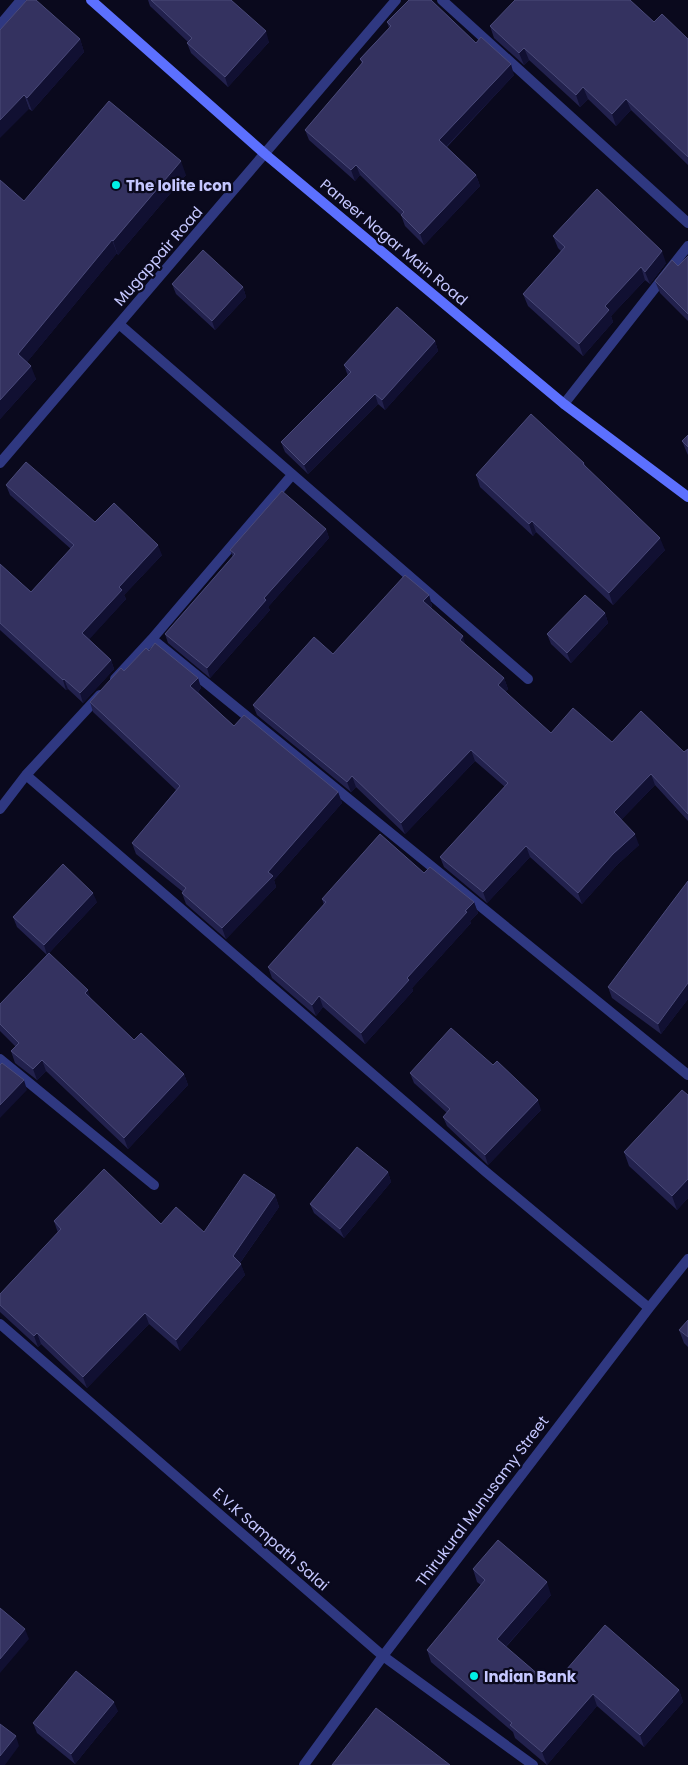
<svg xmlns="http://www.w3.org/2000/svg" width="688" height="1765" viewBox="0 0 688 1765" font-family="Poppins,sans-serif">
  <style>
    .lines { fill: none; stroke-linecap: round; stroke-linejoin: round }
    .street { stroke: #2f3881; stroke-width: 10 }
    .secondary { stroke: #5c70ff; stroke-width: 10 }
    .wall { fill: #22214d }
    .shaded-wall { fill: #111032 }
    .building { fill: #343260; stroke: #4a4a79 }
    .poi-dot { fill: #00f0e6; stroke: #0a091d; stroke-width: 2 }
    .labels { text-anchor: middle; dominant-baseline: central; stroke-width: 4.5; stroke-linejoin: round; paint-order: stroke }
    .poi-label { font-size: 15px; font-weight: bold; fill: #c5c7ff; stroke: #0a091d; text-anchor: start }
    .street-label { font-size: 15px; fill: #c5c7ff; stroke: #0a091d }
  </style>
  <rect width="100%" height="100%" fill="#0a091d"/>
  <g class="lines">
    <path class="street" d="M442,0L688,223
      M0,25L21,0
      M119,324L528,679
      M564,404L688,246
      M0,463L396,0
      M152,639L688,1075
      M115,679L152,639L292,475
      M26,775L486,1172L649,1308
      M0,809L26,775L100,695
      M0,1059L154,1185
      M0,1324L383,1656L533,1765
      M304,1765L383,1656L649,1308L688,1259"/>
    <path class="secondary" d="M91,0L265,154L564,404L688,497"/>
  </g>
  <path class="wall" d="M148,0H231L269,42L228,87L191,53L187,43L188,42L150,6Z
    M387,22L476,43L514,75L447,147L476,175L480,186L424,245L405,226L401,215L360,175L355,181L309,140L305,130L362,64L360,59L389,28Z
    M654,22L688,39V165L631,110L616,126L588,99L580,107L529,60L524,65L494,38L490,26Z
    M0,30L80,39L84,52L32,111L29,109Z
    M186,175L118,255L117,253L27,362L36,379L0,419V180L24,201Z
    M553,236L666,263L650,284L645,280L611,316L613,322L583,356L528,306L523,294L561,251L558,248Z
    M688,256V321L660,293L655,281L678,266Z
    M172,284L243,287L246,297L215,330L176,294Z
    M435,341L438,351L385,410L378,404L308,474L285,452L281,442L348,376L344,365Z
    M688,435V455L687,453L682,441Z
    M584,463L586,467L665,550L613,605L536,532L533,536L480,487L476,475Z
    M6,485L95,522L162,555L124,595L126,599L89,639L111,660L114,669L83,703L68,689L66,690L0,630V564L31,592L71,549L10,495Z
    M326,529L329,538L268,607L270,610L210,678L168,643L165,634L233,557L230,550Z
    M429,595L432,606L431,608L466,645L504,678L508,689L505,692L551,733L684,752L688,749V821L655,785L621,820L639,845L617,865L582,904L530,857L487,903L444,867L440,857L505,787L475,761L405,834L356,787L351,792L257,715L253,705L333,654Z
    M605,613L608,623L571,663L551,644L547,634Z
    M149,651L198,678L201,688L198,692L234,726L338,792L342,803L274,880L276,887L226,939L186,904L182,893L183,892L136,854L132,843L176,790L93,712L90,702L124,671Z
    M424,873L474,902L478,913L470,921L471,923L412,988L413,991L365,1044L323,1007L316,1016L272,978L268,967L324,905L322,899Z
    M688,881V999L661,1034L612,998L608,987Z
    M97,902L49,953L90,998L134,1040L184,1074L188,1085L128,1149L46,1071L37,1080L15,1063L11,1051L16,1047L0,1031V1004L47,955L17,927L13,917Z
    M410,1073L541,1110L488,1165L447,1126L443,1117L447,1113L414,1083Z
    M688,1095V1198L677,1210L629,1166L624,1152Z
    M388,1172L391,1182L344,1238L314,1213L310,1204Z
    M275,1195L279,1207L240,1263L245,1275L180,1351L149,1324L87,1388L41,1344L38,1347L0,1312V1294L58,1233L54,1221L161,1224L204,1232Z
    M688,1320V1347L684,1343L679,1330Z
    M473,1569L551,1595L506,1647L547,1682L560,1677L679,1690L683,1702L644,1747L597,1706L547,1765L515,1738L513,1732L431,1662L427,1650L481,1585L477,1582Z
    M118,1711L75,1764L37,1733L33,1723Z"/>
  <path class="shaded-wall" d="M266,31L269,42L228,87L225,77Z
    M80,39L84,52L32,111L27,98Z
    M524,48L529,60L524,65L519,53Z
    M511,64L514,75L443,150L439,140Z
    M583,87L588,99L580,107L576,95Z
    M24,95L29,109L0,138V120Z
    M626,99L631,110L616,126L612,114Z
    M181,161L186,175L118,255L113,241Z
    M356,165L360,175L355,181L351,170Z
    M476,175L480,186L424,245L420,234Z
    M112,240L117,253L23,367L18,354Z
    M662,251L666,263L650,284L645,272Z
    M641,267L645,280L611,316L613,322L583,356L579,344L605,306Z
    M243,287L246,297L215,330L212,321Z
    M435,341L438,351L385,410L382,400Z
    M31,366L36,379L0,419V400Z
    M375,394L378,404L308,474L304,465Z
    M532,521L536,532L533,536L529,524Z
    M326,529L329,538L268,607L270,610L210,678L207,668L264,598Z
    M660,538L665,550L613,605L609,593Z
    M158,545L162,555L124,595L126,599L86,643L82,633L119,587Z
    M429,595L432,606L427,612L423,601Z
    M605,613L608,623L571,663L567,653Z
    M463,636L466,647L460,640Z
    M111,660L114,669L83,703L80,693Z
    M198,678L201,688L194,696L190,686Z
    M504,678L508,689L502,696L498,685Z
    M64,679L68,689L66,690L63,680Z
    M471,750L475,761L405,834L401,823Z
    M651,774L655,785L618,823L614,812Z
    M352,776L356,787L351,792L347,782Z
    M338,792L342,803L274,880L276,887L226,939L222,928L268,872Z
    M635,834L639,845L617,865L582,904L578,893L613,854Z
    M526,846L530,857L487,903L483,892Z
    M93,893L97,902L47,955L44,945Z
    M474,902L478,913L470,921L471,923L412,988L413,991L365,1044L361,1033L407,978Z
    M688,983V999L661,1034L658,1024Z
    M88,990L92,1002L85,993Z
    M319,996L323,1007L316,1016L312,1005Z
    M42,1060L46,1071L37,1080L33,1069Z
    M184,1074L188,1085L128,1149L124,1138Z
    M24,1080L27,1090L0,1118V1105Z
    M538,1100L541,1110L488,1165L485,1155Z
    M388,1172L391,1182L344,1238L340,1229Z
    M688,1179V1198L677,1210L672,1196Z
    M275,1195L279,1207L237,1267L233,1256Z
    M241,1264L245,1275L180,1351L176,1340Z
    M145,1313L149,1324L87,1388L83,1377Z
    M37,1333L41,1344L38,1347L34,1336Z
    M547,1582L551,1595L501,1652L497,1639Z
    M25,1629L29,1639L0,1673V1659Z
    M679,1690L683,1702L644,1747L640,1735Z
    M593,1694L597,1706L547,1765L542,1752Z
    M114,1702L118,1711L75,1764L71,1754Z
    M16,1736L19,1746L5,1765H0V1756Z"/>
  <path class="building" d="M27,0H36L80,39L27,98L24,95L0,120V30Z
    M151,0H231L266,31L225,77L187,43L192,38Z
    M409,0H431L476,43L481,37L511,64L439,140L476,175L420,234L401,215L404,212L356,165L351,170L305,130L363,62L360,59L391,26L387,22Z
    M515,0H630L654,22L662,14L688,39V157L626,99L612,114L583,87L576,95L524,48L519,53L490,26Z
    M109,101L181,161L113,241L112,240L18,354L31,366L0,400V180L24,201Z
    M597,189L662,251L645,272L641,267L605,306L609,310L579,344L523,294L565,247L553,236Z
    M203,250L243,287L212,321L172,284Z
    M688,256V314L655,281L672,260L678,266Z
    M397,307L435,341L382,400L375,394L304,465L281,442L351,372L344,365Z
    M531,414L584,463L583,464L660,538L609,593L532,521L529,524L476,475Z
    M688,435V447L682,441Z
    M26,462L95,522L114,503L158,545L119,587L122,590L82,633L111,660L80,693L64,679L63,680L0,623V564L31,592L74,545L6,485Z
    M282,491L326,529L264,598L266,600L207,668L165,634L235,554L230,550Z
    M405,575L429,595L423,601L463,636L460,640L504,678L498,685L551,733L573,708L612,742L641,711L684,752L688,749V814L651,774L614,812L635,834L613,854L578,893L526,846L483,892L440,857L508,783L471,750L401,823L352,776L347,782L253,705L314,637L333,654Z
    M585,595L605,613L567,653L547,634Z
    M155,643L198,678L190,686L234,726L244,715L338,792L268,872L273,876L222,928L182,893L186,888L132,843L180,786L90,702L121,668L124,671L146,648L149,651Z
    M380,834L424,873L430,867L474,902L465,911L467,912L407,978L409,980L361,1033L319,996L312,1005L268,967L326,902L322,899Z
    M63,864L93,893L44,945L13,917Z
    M688,881V983L658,1024L608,987Z
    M49,953L88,990L85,993L134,1040L141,1033L184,1074L124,1138L42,1060L33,1069L11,1051L19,1043L0,1024V1004Z
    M451,1028L493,1065L497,1061L538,1100L485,1155L443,1117L450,1109L410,1073Z
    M2,1063L24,1080L0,1105V1065Z
    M682,1090L688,1095V1179L672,1196L624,1152Z
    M357,1147L388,1172L340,1229L310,1204Z
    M104,1169L161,1224L176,1207L204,1232L244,1174L275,1195L233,1256L241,1264L176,1340L145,1313L83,1377L37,1333L34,1336L0,1305V1294L61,1229L54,1221Z
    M688,1320V1337L679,1330Z
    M498,1540L547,1582L497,1639L547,1682L555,1673L560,1677L605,1625L679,1690L640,1735L593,1694L542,1752L510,1725L512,1723L427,1650L485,1580L473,1569Z
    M0,1608L25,1629L0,1659Z
    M76,1671L114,1702L71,1754L33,1723Z
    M376,1708L450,1765H332Z
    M0,1724L16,1736L0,1756Z"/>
  <g class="poi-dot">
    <circle cx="116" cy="185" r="5"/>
    <circle cx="474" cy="1676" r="5"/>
  </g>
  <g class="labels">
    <g class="poi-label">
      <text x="126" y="185">The Iolite Icon</text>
      <text x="484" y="1676">Indian Bank</text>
    </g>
    <g class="street-label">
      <text transform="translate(394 242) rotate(40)">Paneer Nagar Main Road</text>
      <text transform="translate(158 256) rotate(-49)">Mugappair Road</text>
      <text transform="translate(482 1501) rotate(-53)">Thirukural Munusamy Street</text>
      <text transform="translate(271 1539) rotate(41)">E.V.K Sampath Salai</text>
    </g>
  </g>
</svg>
